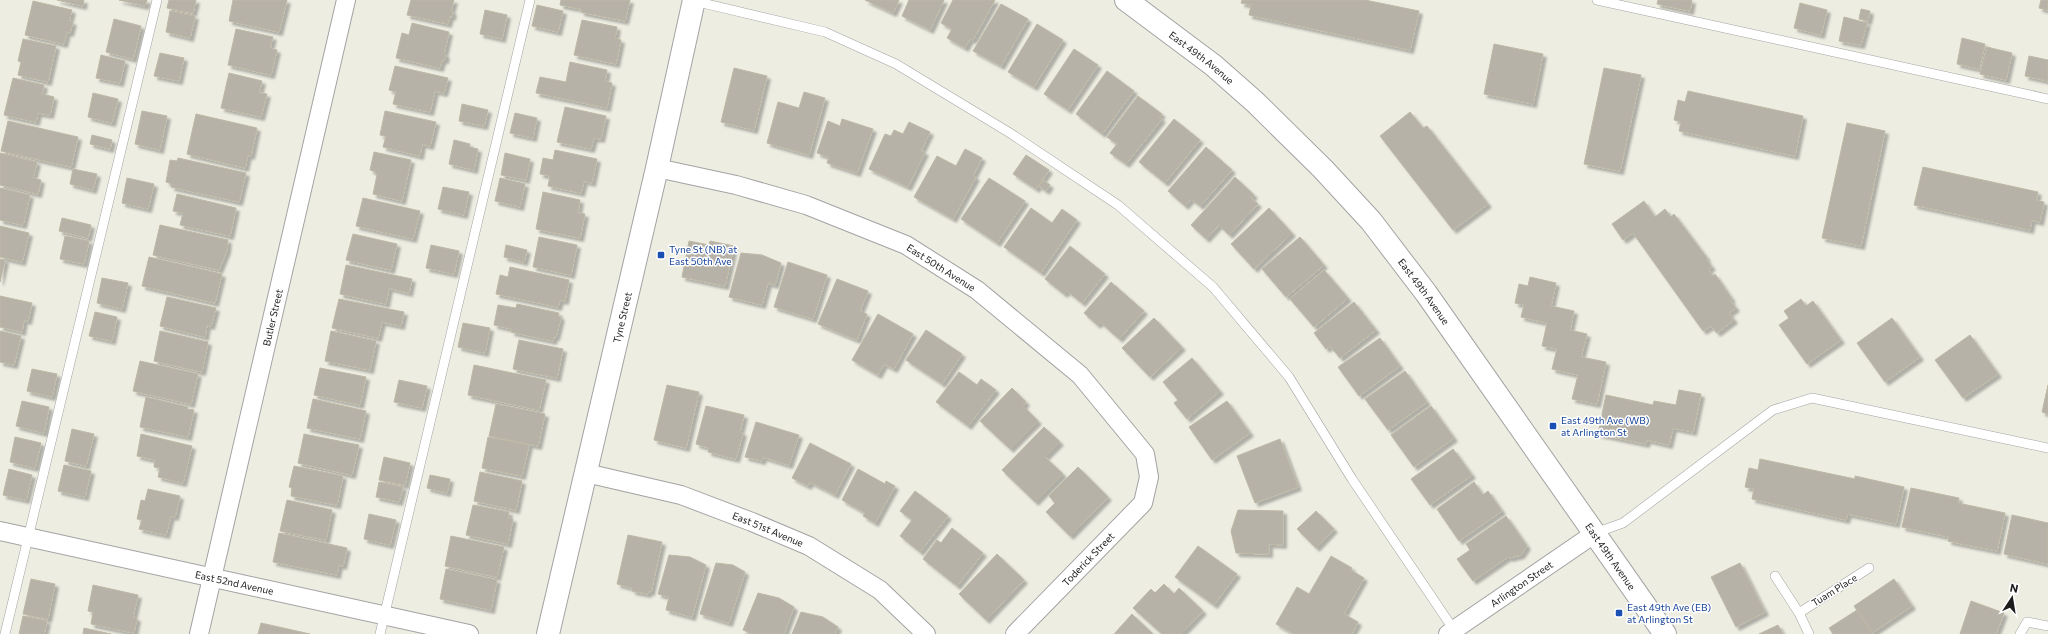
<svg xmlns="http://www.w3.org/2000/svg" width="2048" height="634" viewBox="0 0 2048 634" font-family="Commissioner,sans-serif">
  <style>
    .building { fill: #b7b2a7; stroke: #beb8a5; filter: url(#shadow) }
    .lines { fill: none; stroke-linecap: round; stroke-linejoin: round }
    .service-casing { stroke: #a3a3a3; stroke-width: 10 }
    .minor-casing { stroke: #a3a3a3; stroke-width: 20 }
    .tertiary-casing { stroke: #a3a3a3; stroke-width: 24 }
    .service { stroke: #fff; stroke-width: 9 }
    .minor { stroke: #fff; stroke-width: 18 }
    .tertiary { stroke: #fff; stroke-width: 22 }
    .transit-dot { fill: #1a4fb4; stroke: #fff; stroke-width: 1.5 }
    .labels { text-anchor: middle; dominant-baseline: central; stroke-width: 3; stroke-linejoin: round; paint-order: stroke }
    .street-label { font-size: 10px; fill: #1c1c1c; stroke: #fff }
    .transit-label { font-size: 10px; fill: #164399; stroke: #fff; text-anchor: start }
  </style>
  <defs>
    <filter id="shadow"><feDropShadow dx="3.5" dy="3.5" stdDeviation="1" flood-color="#0004"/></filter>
  </defs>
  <rect width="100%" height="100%" fill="#edede2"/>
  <path class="building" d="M57,0H84L83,6Z
    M119,0H147L145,6Z
    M169,0H196L193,13L167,8Z
    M233,0H287L279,32L229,21Z
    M411,0H454L451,11L453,12L452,17L450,16L448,24L407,15Z
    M561,0H630L625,21L581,12V9L560,5Z
    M865,0H899L893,13Z
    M909,0H944L930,30L902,16Z
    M953,0H995L973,40L970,39L965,48L947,38L952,29L941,23Z
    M1242,0H1365L1419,11L1410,50L1249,15L1251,5L1241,3Z
    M1658,0H1692L1690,11L1657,4Z
    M2041,0H2048V10L2039,8Z
    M33,1L72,10L69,21L73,22L70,33L67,32L64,44L25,35Z
    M1800,3L1827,10L1821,35L1794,28Z
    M1001,4L1028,19L1001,66L973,51Z
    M537,5L563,11L558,32L532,26Z
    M1861,9L1870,11L1868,21L1859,19Z
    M485,10L507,15L502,39L480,34Z
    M170,11L195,16L190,38L166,32Z
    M1844,17L1867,23L1861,45L1839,41Z
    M114,19L141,26L133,59L106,52Z
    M582,20L617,27L615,38L621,40L616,64L574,55Z
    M412,23L449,32L444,54L446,55L445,60H442L440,68L396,58L402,33L409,35Z
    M1037,24L1063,40L1034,87L1008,72Z
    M236,29L273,37L270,48L277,50L271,75L228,65Z
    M1962,38L1985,44L1979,69L1957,64Z
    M23,39L56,46L48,82L18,75L21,62L18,61Z
    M1494,44L1543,54L1533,104L1484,94Z
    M1987,47L2012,53L2006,80L1980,74Z
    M1074,49L1098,65L1068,110L1044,94Z
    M160,53L184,58L179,81L154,76Z
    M101,55L125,61L120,83L96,78Z
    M2029,56L2048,60V81L2025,76Z
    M570,62L607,70L605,81L612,83L607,108L536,93L540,77L566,82Z
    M395,66L448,78L444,93L435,91L430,112L393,104L396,92L389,90Z
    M734,68L767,76L754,130L721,122Z
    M1604,68L1641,75L1620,171L1584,164Z
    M1107,71L1134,91L1102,134L1076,114Z
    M229,73L262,81L259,93L267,94L261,117L221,108Z
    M13,78L44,85L42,94L54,97L50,115L38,113L36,122L4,115Z
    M1688,91L1803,116L1795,156L1679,131L1681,122L1674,120L1678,100L1685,102Z
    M804,92L825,98L809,155L767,143L778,102L799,108Z
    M93,93L118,99L112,123L88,117Z
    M1138,96L1162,114L1159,117L1162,119L1126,164L1110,153L1117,144L1107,137Z
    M462,104L488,110L484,126L459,121Z
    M565,107L606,116L601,139L594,138L591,149L557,142Z
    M142,111L167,116L160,150L135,144Z
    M385,111L436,122L430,146L422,144L420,156L383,147L386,136L380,135Z
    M1410,112L1423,128L1427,126L1488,204L1453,230L1380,136Z
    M515,113L537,118L533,138L510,133Z
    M196,114L257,128L251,156L248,155L245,168L187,154Z
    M842,119L873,129L857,173L827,163L829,157L817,153L828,121L840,126Z
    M1174,119L1200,140L1165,183L1139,162Z
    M8,121L78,137L71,167L1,151Z
    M909,122L930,132L921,151L925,152L908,187L869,169L885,134L891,136L894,130L903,134Z
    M1847,123L1885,131L1861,246L1822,238Z
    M92,135L112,140L110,149L90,144Z
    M454,140L470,144L469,147L478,149L474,170L449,164Z
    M1206,147L1232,170L1200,206L1191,199L1185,206L1168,191Z
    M965,149L982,158L973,176L976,177L953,219L914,197L937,156L956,166Z
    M555,150L597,159L592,183L584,181L581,193L548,186L550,176L540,174L543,158L553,160Z
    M374,152L411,160L402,201L373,194L377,175L375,174L376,172L370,170Z
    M0,153L37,162L33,178L41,180L38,194L0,185Z
    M505,153L530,159L526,180L501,175Z
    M1026,155L1049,170L1036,189L1013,174Z
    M178,158L246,173L239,202L171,187L172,184L166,182L170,160L177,161Z
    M1923,167L2038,192L2036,200L2044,202L2040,222L2032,220L2030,230L1914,205Z
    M73,169L97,174L93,190L70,184Z
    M1235,177L1254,195L1251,198L1258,204L1229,235L1219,225L1206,239L1191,225Z
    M127,178L154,184L148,209L122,203Z
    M500,178L525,184L520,207L495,201Z
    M989,178L1025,201L997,243L961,219Z
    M1043,180L1050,185L1046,191L1039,186Z
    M443,187L469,192L464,215L438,209Z
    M0,188L30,195L23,225L0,220Z
    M543,192L580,200L578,213L585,214L580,238L536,229Z
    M177,194L236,208L230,236L180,225L183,213L173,211Z
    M363,198L420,211L413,239L356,226Z
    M1644,201L1655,217L1665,209L1671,217L1674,214L1707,258L1706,259L1712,267L1708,269L1713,276L1715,274L1732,299L1730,300L1736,308L1729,313L1734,320L1717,333L1711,326L1703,331L1633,233L1623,240L1612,224Z
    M1031,208L1052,223L1062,209L1077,220L1041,273L1004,247Z
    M1269,208L1292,233L1254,269L1231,244Z
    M62,218L91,225L88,238L59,231Z
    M160,225L228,240L227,250L219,270L153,255Z
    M0,226L29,233L22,262L0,257Z
    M353,234L397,244L391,270L346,260Z
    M65,236L89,241L84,264L60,259Z
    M539,237L577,245L571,275L533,267Z
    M1300,237L1324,265L1286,297L1262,269Z
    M689,241L709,245L710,241L734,246L725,286L682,277Z
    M431,245L459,251L454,274L426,268Z
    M506,245L527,250L524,262L504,257Z
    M1070,246L1105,274L1082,303L1067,291L1064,294L1045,279Z
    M741,253L762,255L781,263L775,285L768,283L762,305L729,297Z
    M149,257L222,274L215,303L142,286Z
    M0,259L5,260L0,282Z
    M788,262L827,275L813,319L774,307Z
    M346,265L412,279L409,293L389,288L386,304L340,294Z
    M510,267L569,280L565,301L560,300L558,307L496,294L500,275L508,277Z
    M1324,270L1348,298L1314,327L1290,299Z
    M1530,277L1556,283L1551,306L1574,311L1570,330L1587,334L1581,357L1606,362L1597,404L1572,399L1578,375L1552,369L1557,349L1542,346L1547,323L1521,317L1524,305L1515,303L1519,284L1528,286Z
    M102,278L128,283L122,309L97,303Z
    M837,279L868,291L860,311L867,314L857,340L818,324Z
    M1111,282L1144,311L1119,339L1100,322L1097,325L1084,313Z
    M0,296L32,303L28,321L24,320L22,332L0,327Z
    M167,297L216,308L211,326L207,325L205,337L160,326Z
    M339,299L404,312L401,326L382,322L378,338L332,328Z
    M1801,299L1806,306L1813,301L1841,340L1807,364L1779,325L1789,318L1784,311Z
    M1354,302L1376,330L1340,358L1330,346L1326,349L1314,333Z
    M517,304L559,313L558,316L561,317L556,337H554L553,341L511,332L512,329L494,325L498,305L516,308Z
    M95,312L117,317L112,341L89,336Z
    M878,314L913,334L894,369L884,364L878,375L852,360Z
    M1154,318L1182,347L1150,377L1122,348Z
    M1892,318L1920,357L1885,382L1857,343Z
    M463,323L490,328L485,353L458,347Z
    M926,330L962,354L942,384L906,360Z
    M0,331L21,336L14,365L0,362Z
    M160,331L208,342L202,372L154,361Z
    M331,331L376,341L370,370L325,361Z
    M1970,335L1998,374L1963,398L1935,360Z
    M1380,338L1400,366L1359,396L1338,367Z
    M519,340L563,349L557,378L513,369Z
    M1192,358L1220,391L1187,419L1174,403L1178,400L1163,382Z
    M140,361L198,374L191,404L133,391Z
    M474,365L546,380L539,410L468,395Z
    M320,368L366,377L360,405L314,395Z
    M32,369L57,374L52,397L27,391Z
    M1405,371L1427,402L1388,430L1365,399Z
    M959,372L977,385L981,379L996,390L968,426L936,402Z
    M399,380L427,386L422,408L394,402Z
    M667,385L699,392L686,448L654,440Z
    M2048,385V414L2042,412Z
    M1012,388L1026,402L1023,406L1038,421L1010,449L980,421Z
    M1679,390L1701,394L1693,432L1673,428L1669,445L1647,440L1646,444L1598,434L1606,395L1653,405L1654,401L1676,405Z
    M146,397L188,407L187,409L194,410L188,437L140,427Z
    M313,399L366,411L360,439L307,428Z
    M22,401L49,407L44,433L16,426Z
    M1227,401L1250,433L1212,460L1189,427Z
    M496,404L545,414L538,446L489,436Z
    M706,406L744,415L740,432L743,433L736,459L708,452L709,448L696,444Z
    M1431,406L1454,438L1414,467L1391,435Z
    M756,422L799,435L789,465L763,457L762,461L745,457Z
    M1044,427L1060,442L1045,457L1063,474L1035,502L1002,470Z
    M72,429L94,434L86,466L65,461Z
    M141,434L192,446L183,483L158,477L160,468L154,467L155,460L137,456Z
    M304,434L359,445L352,475L298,463Z
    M15,437L41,443L35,468L10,462Z
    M488,437L529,445L522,476L482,468Z
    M1280,439L1298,487L1255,503L1237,456Z
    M810,443L851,464L835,495L810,482L808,486L792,478Z
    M1453,449L1472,475L1430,505L1411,479Z
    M384,457L410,463L405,485L379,480Z
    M1760,459L1855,479V476L1904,487L1896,524L1848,514L1846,520L1752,499L1754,489L1745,487L1749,468L1758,470Z
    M64,465L91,471L85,497L58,491Z
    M294,466L343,476L337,505L291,496L292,488L289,487Z
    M1078,467L1108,497L1070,536L1046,512L1055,503L1049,496Z
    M9,469L32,475L26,500L3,495Z
    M858,469L885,484L886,481L895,486L875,523L863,516L865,513L842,500Z
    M480,472L522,481L516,510L474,501Z
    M430,475L450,479L447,493L427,488Z
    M379,482L403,487L399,502L376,497Z
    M1474,482L1483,495L1488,491L1502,511L1459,541L1437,509Z
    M1911,488L1959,498L1958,503L2005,513L1997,551L1948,541L1949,537L1902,527Z
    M148,489L180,496L175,517L171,516L166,535L139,529L142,520L137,519L141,500L145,501Z
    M915,491L948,516L920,552L900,536L912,520L900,511Z
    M287,500L332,510L326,540L280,531Z
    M473,505L509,512L508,518L513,519L508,544L466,535Z
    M1238,510L1283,511V545L1269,544V554L1236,553L1231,531Z
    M1316,511L1334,529L1316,548L1297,529Z
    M369,514L396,520L390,545L364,539Z
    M2012,515L2048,523V564L2004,554Z
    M1506,516L1527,546L1521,555L1509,558L1508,557L1473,581L1457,559L1470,550L1466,544Z
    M952,528L983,553L957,586L923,559L937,540L941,543Z
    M279,533L347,548L343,566L339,565L337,575L273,562Z
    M628,535L662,542L651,592L648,591V594L632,591V588L617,584Z
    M451,536L504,547L497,577L445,566Z
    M1198,546L1237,574L1214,605L1175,577Z
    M997,554L1024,580L986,620L959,594Z
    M669,555L690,557L706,565L692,617L666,610L669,597L658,594Z
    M1331,556L1352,568L1351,570L1364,578L1344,614L1358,622L1352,634H1294L1276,624L1297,587L1309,594Z
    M716,563L733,565L745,572L729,623L700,614Z
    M1740,563L1765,612L1736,627L1711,577Z
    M446,569L497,580L491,610L440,599Z
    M31,579L55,584L48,619L23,614Z
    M1894,579L1912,606L1872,633L1854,606Z
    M1164,584L1174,594L1179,588L1203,611L1181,634H1162L1133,608L1151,589L1155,593Z
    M93,585L138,595L133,617L137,618L134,633L91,624L93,612L88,611Z
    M758,593L779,598L794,607L784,634H752L743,630Z
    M1971,601L2004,613L1996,634H1960Z
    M1857,610L1873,634H1833L1829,628Z
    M801,612L823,617L838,627L835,634H792Z
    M1132,614L1153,634H1114Z
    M23,616L47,621L44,634H19Z
    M261,623L310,634H258Z
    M1778,625L1783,634H1759Z
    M84,628L111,634H83Z"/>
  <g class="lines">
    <g class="service-casing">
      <path id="service" d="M1597,0L2048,99
        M694,1L825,32L896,64L1010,133L1118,205L1213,287L1289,377L1352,479L1454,630
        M1595,533L1623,523L1773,410L1812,398L2048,448
        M1775,576L1799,613L1809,634
        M1799,613L1869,568
        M5,634L157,0
        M380,634L530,0
        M2020,634L2027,622L2048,626"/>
    </g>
    <g class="minor-casing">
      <g id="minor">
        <path id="s1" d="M657,168L736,185L806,205L906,245L977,290L1080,375L1145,454L1149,477L1143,503L1015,634"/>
        <path id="s2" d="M586,473L681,495L752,522L809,546L880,590L926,634"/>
        <path id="s3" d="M0,531L469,634"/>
        <path id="s4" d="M199,634L346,0"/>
        <path id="s5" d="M1448,634L1594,534"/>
      </g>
    </g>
    <g class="tertiary-casing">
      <g id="tertiary">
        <path id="s6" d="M1126,0L1213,65L1255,102L1323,169L1371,221L1426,293L1665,634"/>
        <path id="s7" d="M548,634L657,168L694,0"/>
      </g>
    </g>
    <use href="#service" class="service"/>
    <use href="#minor" class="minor"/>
    <use href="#tertiary" class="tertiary"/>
  </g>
  <g class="transit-dot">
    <rect x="657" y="251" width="8" height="8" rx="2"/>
    <rect x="1549" y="422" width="8" height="8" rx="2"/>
    <rect x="1615" y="609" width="8" height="8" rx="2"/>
  </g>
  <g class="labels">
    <g class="street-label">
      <text stroke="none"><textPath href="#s6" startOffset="95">East 49th Avenue</textPath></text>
      <text stroke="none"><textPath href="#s1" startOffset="303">East 50th Avenue</textPath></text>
      <text stroke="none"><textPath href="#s6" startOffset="419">East 49th Avenue</textPath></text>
      <text stroke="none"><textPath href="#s4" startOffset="325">Butler Street</textPath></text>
      <text stroke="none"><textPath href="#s7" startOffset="325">Tyne Street</textPath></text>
      <text stroke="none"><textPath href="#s2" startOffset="191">East 51st Avenue</textPath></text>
      <text stroke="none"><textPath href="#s6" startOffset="743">East 49th Avenue</textPath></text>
      <text transform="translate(1088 559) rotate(-46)">Toderick Street</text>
      <text stroke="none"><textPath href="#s3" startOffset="240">East 52nd Avenue</textPath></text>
      <text stroke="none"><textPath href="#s5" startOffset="89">Arlington Street</textPath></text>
      <text transform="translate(1834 590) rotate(-32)">Tuam Place</text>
    </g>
    <g class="transit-label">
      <text x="669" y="249">Tyne St (NB) at<tspan x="669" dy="12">East 50th Ave</tspan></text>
      <text x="1561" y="420">East 49th Ave (WB)<tspan x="1561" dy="12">at Arlington St</tspan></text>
      <text x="1627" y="607">East 49th Ave (EB)<tspan x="1627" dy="12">at Arlington St</tspan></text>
    </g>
  </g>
  <g transform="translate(2012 598) rotate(12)" stroke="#ffffff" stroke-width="3" paint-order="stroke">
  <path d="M0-3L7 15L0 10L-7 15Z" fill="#1c1c1c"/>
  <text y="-6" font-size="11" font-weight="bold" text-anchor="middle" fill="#1c1c1c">N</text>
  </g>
</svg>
